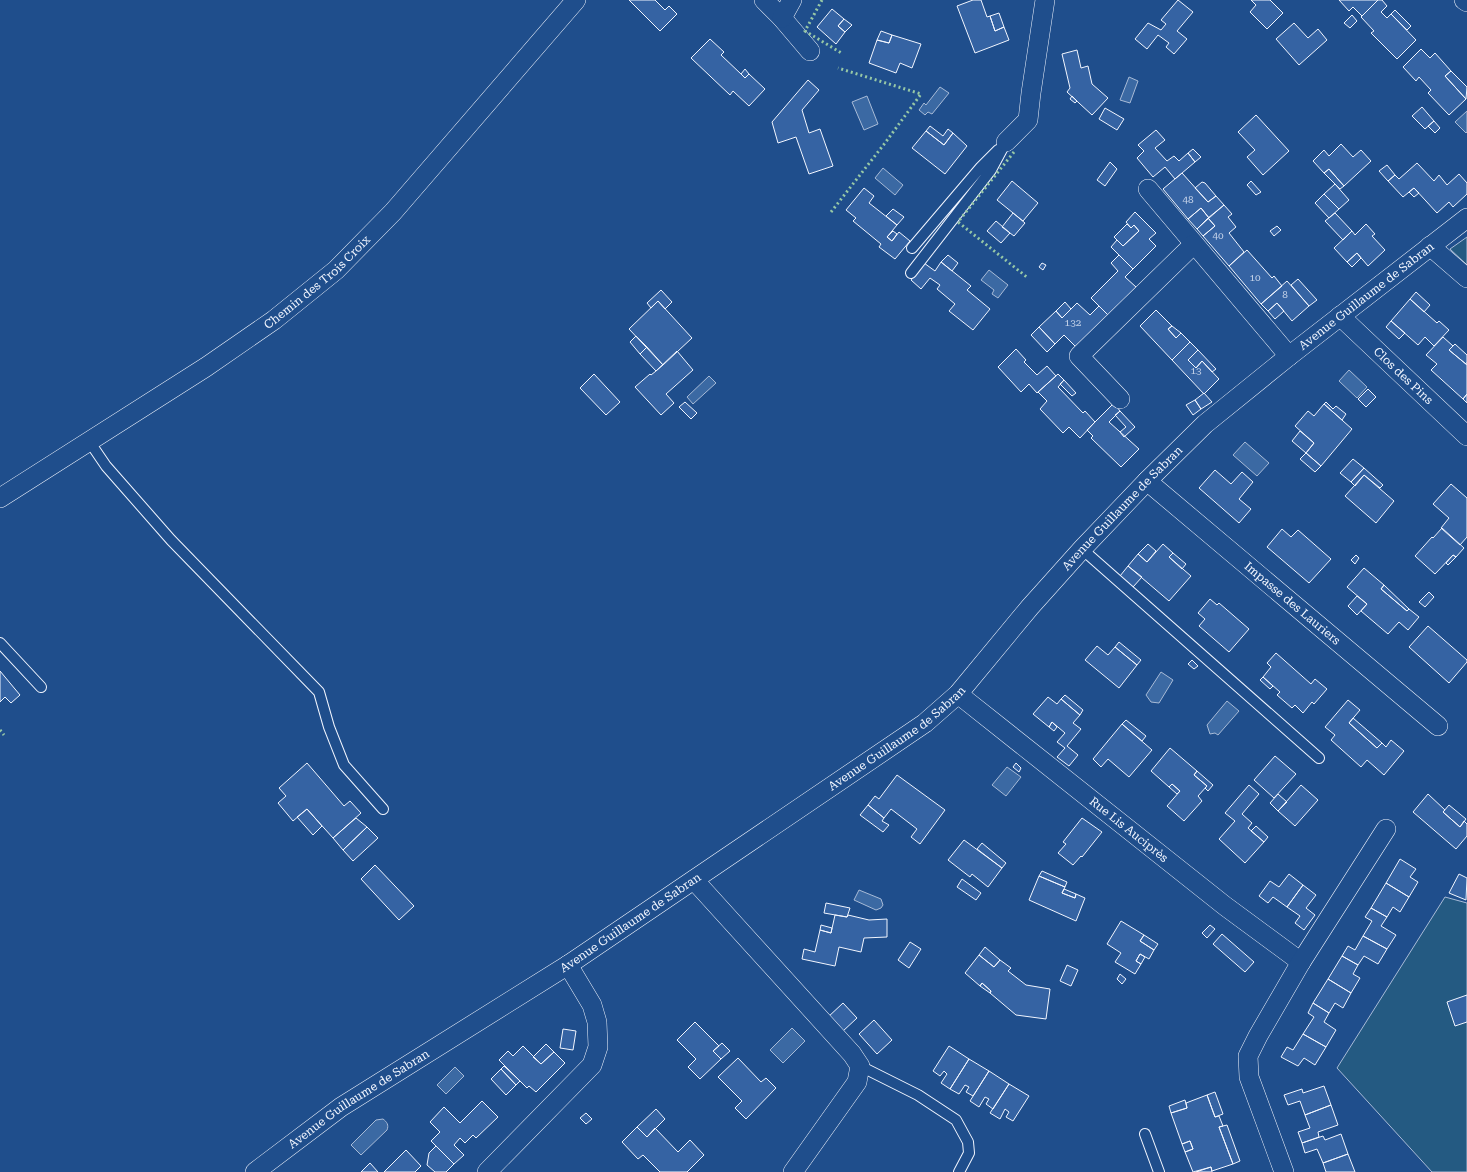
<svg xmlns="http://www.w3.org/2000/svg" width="1467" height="1172" viewBox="0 0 1467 1172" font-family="'Roboto Serif',serif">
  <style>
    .green { fill: #245a82; stroke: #a8bbd7 }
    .water { fill: #3b69a3; stroke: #a8bbd7 }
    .building { fill: #3563a3; stroke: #f2f6ff }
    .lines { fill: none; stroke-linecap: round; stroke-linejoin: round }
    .service-casing { stroke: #f2f6ff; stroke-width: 12 }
    .minor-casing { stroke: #f2f6ff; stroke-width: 20 }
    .service { stroke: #1f4e8c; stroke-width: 10 }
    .minor { stroke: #1f4e8c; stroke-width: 19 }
    .hedge { stroke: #97c8a6; stroke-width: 3; stroke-dasharray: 2 3; stroke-linecap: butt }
    .labels { text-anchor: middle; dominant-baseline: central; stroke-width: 3; stroke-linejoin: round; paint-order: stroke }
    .number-label { font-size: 10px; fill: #c3d1e8 }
    .street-label { font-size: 12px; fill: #f2f6ff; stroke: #1f4e8c }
  </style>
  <rect width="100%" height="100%" fill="#1f4e8c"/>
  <path class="green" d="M1467,237V265L1450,249Z
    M1445,897L1467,903V1172H1432L1337,1068Z"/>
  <path class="water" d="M1129,77L1138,81L1130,103L1120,100Z
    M940,87L949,93L932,114L928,112L925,115L919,110L924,103L926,105Z
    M867,96L878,124L864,130L852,102Z
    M1467,111V132L1466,133L1455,122Z
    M883,168L903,185L895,195L875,178Z
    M989,270L1008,285L998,298L992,294L994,290L981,280Z
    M1349,370L1367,387L1357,398L1339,381Z
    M709,376L716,383L693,404L687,397Z
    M1245,442L1269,463L1257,476L1233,455Z
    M1161,672L1173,680L1159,703L1151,702L1146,695Z
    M1227,701L1239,711L1218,735L1215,733L1210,734L1207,725Z
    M1007,767L1021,777L1006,796L992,785Z
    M859,890L881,899L883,905L881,908L876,910L854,900Z
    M792,1028L805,1041L783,1063L770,1050Z
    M455,1067L464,1076L446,1094L437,1085Z
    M383,1119C387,1122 389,1125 387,1130L361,1155L351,1145L376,1120Z"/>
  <path class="building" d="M629,0H655L665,10L669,6L677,14L660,31Z
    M973,0H981L987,17L990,16L995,31L1004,27L1009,40L975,53L957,6Z
    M1178,0L1193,12L1177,31L1187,39L1174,54L1166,47L1169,43L1158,35L1147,49L1135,39L1148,23L1161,30L1166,24L1161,20Z
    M1251,0H1270L1283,13L1267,29L1250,12L1256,5Z
    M1339,0H1378L1362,16L1353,7L1349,11Z
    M1378,0H1382L1387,6L1381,12L1387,18L1391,14L1416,40L1397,59L1371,33L1374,31L1361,17Z
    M832,9L844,19L838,26L845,32L836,44L817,27Z
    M1395,10L1411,26L1407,30L1391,14Z
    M999,13L1004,27L995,31L990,16Z
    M1352,15L1357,21L1350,28L1344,23Z
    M844,19L852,25L845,32L838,26Z
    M1294,23L1308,38L1318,29L1327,40L1299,65L1276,39Z
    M881,31L892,35L889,43L877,40Z
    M892,35L921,44L912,68L900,63L896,73L869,63L877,40L889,43Z
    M710,39L724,52L721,55L741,74L745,78L749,74L765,89L749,106L733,91L730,95L691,58Z
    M1421,49L1430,58L1435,53L1451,71L1445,76L1466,99L1449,115L1428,93L1431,90L1419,77L1416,81L1403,67Z
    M1077,50L1081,68L1088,66L1092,84L1108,98L1092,115L1067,92L1070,88L1062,54Z
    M745,69L749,74L745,78L741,74Z
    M1451,71L1467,87L1466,99L1445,76Z
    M808,80L819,90L802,110L809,133L820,129L833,166L809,174L796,137L778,143L772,122Z
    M1072,96L1077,101L1075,103L1070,99Z
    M1422,107L1434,121L1425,129L1412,116Z
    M1105,108L1124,119L1117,130L1099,119Z
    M1256,115L1289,151L1263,175L1247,157L1255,150L1238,132Z
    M1434,121L1440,128L1435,133L1428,126Z
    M930,126L943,136L948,129L953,133L944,145L926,131Z
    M1156,130L1165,140L1155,148L1167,161L1174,156L1179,161L1188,153L1195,162L1175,179L1165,167L1153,177L1137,158L1144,151L1138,145Z
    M926,131L944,145L953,133L967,146L945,174L912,148Z
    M1341,144L1353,157L1361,150L1371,161L1344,186L1329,169L1324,173L1313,161L1324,150L1329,156Z
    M1193,149L1201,157L1195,162L1188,153Z
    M1110,162L1117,169L1105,186L1097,180Z
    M1417,163L1434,181L1439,175L1447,185L1459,174L1467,183V194L1453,207L1449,202L1437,213L1414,188L1403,197L1388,181L1395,175L1399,179Z
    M1387,165L1395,175L1388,181L1379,171Z
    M1329,169L1344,186L1340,189L1324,173Z
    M1182,173L1208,202L1216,196L1224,205L1209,218L1201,208L1188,219L1163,189Z
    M1012,181L1038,203L1023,221L997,200Z
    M1251,181L1261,192L1256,195L1247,185Z
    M1202,182L1205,183L1216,196L1208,202L1195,188Z
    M1335,184L1349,200L1339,209L1324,194Z
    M864,188L874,196L869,203L897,225L887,237L892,241L899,232L910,241L895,259L879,247L881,244L853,221L856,218L846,210Z
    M1414,188L1419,193L1414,197L1409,192Z
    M1324,194L1339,209L1329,218L1315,203Z
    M1224,205L1232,214L1228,217L1236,227L1229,233L1244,252L1229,266L1203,236L1215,226L1208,218Z
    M1201,208L1209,218L1197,229L1188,219Z
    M893,209L904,217L897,225L886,216Z
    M1135,212L1156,233L1149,239L1156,246L1133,269L1111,247L1117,240L1123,246L1139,231L1134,225L1131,228L1126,222Z
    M1013,213L1025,223L1014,236L1002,227Z
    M1335,213L1352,231L1343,240L1325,221Z
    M1208,218L1215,226L1203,236L1197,229Z
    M996,221L1010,233L1001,243L987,231Z
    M1127,224L1131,228L1134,225L1139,231L1123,246L1114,237Z
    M1366,224L1375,234L1372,236L1385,250L1368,266L1357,253L1347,262L1334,248L1352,231L1355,235Z
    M1277,226L1281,230L1274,236L1270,231Z
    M893,231L897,234L892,241L887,237Z
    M1247,250L1272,278L1274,276L1282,286L1261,304L1229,266Z
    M1357,253L1361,258L1352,267L1347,262Z
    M948,255L958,263L952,271L941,262Z
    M1119,255L1133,269L1125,277L1136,287L1109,316L1091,298L1118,271L1111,263Z
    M941,262L971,286L967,290L990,309L973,330L949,311L955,304L937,289L940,285L930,278L921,289L911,280L924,263L935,271Z
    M1042,263L1046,265L1043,270L1039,267Z
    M1298,279L1317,300L1309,306L1291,285Z
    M1287,281L1309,306L1292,321L1277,303L1268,311L1261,304Z
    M661,290L672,302L665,309L658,301L651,308L647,303Z
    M1416,292L1430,305L1424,312L1410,299Z
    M1410,299L1437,323L1439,321L1449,330L1434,346L1425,337L1418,345L1391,321Z
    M658,301L692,338L663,365L629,329Z
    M1065,302L1071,309L1062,318L1056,311Z
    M1077,303L1090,315L1099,306L1109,316L1077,348L1064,335L1055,344L1039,327L1056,311L1062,318Z
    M1277,303L1284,311L1275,319L1268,311Z
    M1156,310L1172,326L1168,329L1176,338L1181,333L1190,342L1172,360L1140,326Z
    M1391,321L1405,333L1399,339L1386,327Z
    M1172,326L1181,333L1176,338L1168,329Z
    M1039,327L1055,344L1047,352L1031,335Z
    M636,336L647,347L640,354L630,342Z
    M1443,337L1453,346L1449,350L1467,365V394L1463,399L1431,370L1437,364L1426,355Z
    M1190,342L1198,350L1188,360L1196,368L1202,361L1219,379L1204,394L1172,360Z
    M1455,344L1467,355V362L1466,364L1449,350Z
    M647,347L663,365L656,371L640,354Z
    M1016,349L1026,360L1024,362L1037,375L1047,366L1056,376L1037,393L1029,384L1021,392L998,367Z
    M1198,350L1216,369L1212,372L1202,361L1196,368L1188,360Z
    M677,351L693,370L666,394L674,403L661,415L635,387L650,374L651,375L656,371Z
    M594,374L620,402L606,415L580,388Z
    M1058,374L1064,380L1058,387L1083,413L1085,411L1095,422L1080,438L1069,427L1063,433L1040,409L1047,401L1038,392Z
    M1064,380L1076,393L1072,396L1060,384Z
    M1368,389L1376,397L1366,407L1358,399Z
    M1204,393L1212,402L1201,409L1195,400Z
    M1467,394V403L1463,399Z
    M1195,400L1201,409L1193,415L1186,405Z
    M685,402L697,413L691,419L679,407Z
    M1326,402L1333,409L1336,406L1346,414L1342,420L1324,404Z
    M1114,403L1120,411L1109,422L1139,449L1121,467L1091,438L1093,436L1087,430Z
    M1324,404L1352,429L1321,466L1306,453L1314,443L1295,426L1308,411L1314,416Z
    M1120,411L1135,427L1124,437L1120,432L1126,427L1115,415Z
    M1300,431L1314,443L1306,453L1292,441Z
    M1306,453L1321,466L1315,472L1300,459Z
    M1353,459L1364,468L1351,482L1340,473Z
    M1364,468L1383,485L1380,488L1364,475L1355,486L1351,482Z
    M1215,470L1231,484L1242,472L1253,482L1239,499L1251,509L1239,523L1199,488Z
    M1364,475L1394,501L1376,523L1345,496Z
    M1451,484L1467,498V537L1460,545L1441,528L1449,518L1433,504Z
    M1442,528L1464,548L1456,557L1453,555L1435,574L1415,556L1432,537L1433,538Z
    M1282,529L1291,537L1298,530L1331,559L1309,583L1267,547Z
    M1148,544L1156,551L1147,562L1138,554Z
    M1163,544L1173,553L1169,557L1191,576L1169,601L1128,566L1138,554L1147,562Z
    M1173,553L1186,564L1182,569L1169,557Z
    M1356,555L1359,558L1355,564L1351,560Z
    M1453,555L1456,557L1448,565L1446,563Z
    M1128,566L1142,577L1133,587L1120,576Z
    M1364,568L1384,585L1381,589L1407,611L1409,609L1419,617L1408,630L1399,622L1388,634L1361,611L1367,604L1347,587Z
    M1384,585L1409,609L1407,611L1381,589Z
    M1429,592L1434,597L1425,607L1419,602Z
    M1357,596L1367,604L1357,615L1348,606Z
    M1210,599L1217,605L1219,603L1249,629L1229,652L1199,626L1205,619L1198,613Z
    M1428,626L1467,660V662L1449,683L1409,647Z
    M1119,642L1141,660L1137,665L1115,647Z
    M1097,646L1108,655L1115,647L1137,665L1119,688L1085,660Z
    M1276,653L1311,684L1315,679L1327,689L1314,704L1312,702L1303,713L1295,705L1292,708L1277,695L1280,692L1263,677L1271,667L1267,663Z
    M1192,660L1198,666L1194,669L1188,664Z
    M0,671L20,695L11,703L5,697L0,702Z
    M1263,677L1273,686L1270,689L1260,680Z
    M1065,695L1083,710L1080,715L1061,699Z
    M1048,697L1057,704L1061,699L1080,715L1073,723L1081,729L1067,746L1078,755L1069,766L1057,757L1065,748L1057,742L1065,733L1052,722L1049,727L1033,714Z
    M1348,700L1360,710L1349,723L1377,748L1382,743L1386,747L1391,740L1404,751L1384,775L1367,760L1361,767L1331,740L1335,735L1325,727Z
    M1353,718L1382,743L1377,748L1349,723Z
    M1126,720L1146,736L1142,741L1122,724Z
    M1052,722L1057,727L1054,731L1049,727Z
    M1122,724L1152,750L1129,777L1108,759L1101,767L1093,759Z
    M1170,748L1197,771L1194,775L1207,786L1198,796L1202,801L1184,821L1167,806L1180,791L1172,784L1169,787L1151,771Z
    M1275,756L1296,774L1274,798L1254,780Z
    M307,763L344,806L350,801L361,813L333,838L307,809L293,821L278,803L286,796L279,788Z
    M1016,763L1021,768L1019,772L1013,767Z
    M1197,771L1213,785L1208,791L1205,788L1207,786L1194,775Z
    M897,775L945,810L920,844L911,837L917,829L891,809L884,818L868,805L875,796L879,799Z
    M1172,784L1180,791L1177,794L1169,787Z
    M1249,785L1259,794L1242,814L1252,823L1248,828L1264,842L1245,863L1219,839L1235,821L1225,813Z
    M1301,785L1318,800L1295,826L1278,811Z
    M1278,794L1287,802L1278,811L1270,803Z
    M1428,794L1445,810L1443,812L1460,827L1464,821L1467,824V836L1456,849L1413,812Z
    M868,805L884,818L882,821L889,825L883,832L860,815Z
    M1449,805L1466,819L1460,827L1443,812Z
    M307,809L322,826L313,835L297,817Z
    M356,818L367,827L343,850L333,838Z
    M1082,818L1102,832L1082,857L1081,856L1073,865L1058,853L1066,844L1063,842Z
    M1256,826L1268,837L1264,842L1251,831Z
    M367,827L378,838L353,861L343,850Z
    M964,840L1002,868L988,887L972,874L970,877L948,860Z
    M982,843L1006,863L1002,868L977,849Z
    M1400,859L1416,869L1410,877L1418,882L1409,897L1386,883Z
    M375,865L414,906L399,920L361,879Z
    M1042,871L1067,882L1065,887L1039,876Z
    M1289,874L1303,885L1287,907L1273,897L1268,903L1259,896L1270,881L1279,887Z
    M1459,874L1467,878L1466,900L1449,893Z
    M1039,876L1065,887L1062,893L1075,898L1076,894L1085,898L1076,921L1029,900Z
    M962,879L981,893L976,900L957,887Z
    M1386,883L1409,897L1400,912L1393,907L1387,917L1371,908Z
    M1303,885L1316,895L1306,908L1315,915L1304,930L1295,923L1300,916L1287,907Z
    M1064,889L1076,894L1075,898L1062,893Z
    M826,903L850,908L847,917L824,913Z
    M1371,908L1387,917L1381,926L1396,935L1387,949L1363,936L1372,921L1365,917Z
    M835,915L847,917L848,915L869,920L887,919V937L864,938L861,952L839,947L835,966L802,959L804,949L815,952L820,930L831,933Z
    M1121,921L1144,935L1140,941L1154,950L1149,959L1140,954L1136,961L1141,964L1135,974L1115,962L1121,953L1107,944Z
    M821,925L832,928L831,933L820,930Z
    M1210,925L1215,929L1207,938L1202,933Z
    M1222,934L1254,962L1245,972L1213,944Z
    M1144,935L1158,944L1154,950L1140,941Z
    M1363,936L1387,949L1378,964L1364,956L1358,965L1342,956L1348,946L1355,950Z
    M910,942L921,949L909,968L898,960Z
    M985,947L1000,960L994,967L979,955Z
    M1140,954L1145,957L1141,964L1136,961Z
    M979,955L994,967L1000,960L1011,968L1008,971L1026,985L1050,989L1046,1019L1016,1015L990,993L991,991L982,983L980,986L965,973Z
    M1342,956L1358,965L1353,974L1360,978L1351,993L1328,979Z
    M1067,965L1078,970L1071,986L1060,981Z
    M1120,974L1126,979L1122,984L1117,979Z
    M1328,979L1351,993L1343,1008L1335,1003L1329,1013L1313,1003Z
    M982,983L991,991L990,993L980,986Z
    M1467,995V1022L1455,1026L1447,1002Z
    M843,1003L857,1018L842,1032L827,1018Z
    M1313,1003L1329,1013L1324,1022L1336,1030L1326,1047L1303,1034L1314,1017L1308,1013Z
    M874,1020L892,1040L877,1054L859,1034Z
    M695,1022L719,1046L713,1051L721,1059L700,1079L688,1067L696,1059L677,1040Z
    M563,1029L576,1031L573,1050L560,1048Z
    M1303,1034L1326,1047L1315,1065L1304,1058L1298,1066L1281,1057L1287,1047L1293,1050Z
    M722,1043L730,1051L721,1059L713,1051Z
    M546,1044L554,1052L541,1064L533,1057Z
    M523,1046L541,1064L554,1052L565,1063L536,1092L529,1086L527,1088L499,1060L508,1051L513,1056Z
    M949,1046L969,1059L950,1089L941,1083L947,1074L944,1071L940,1076L933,1071Z
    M738,1058L761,1082L766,1078L776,1088L746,1119L735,1108L742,1101L718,1077Z
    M969,1059L989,1071L973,1096L966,1092L969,1087L965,1085L959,1094L950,1089Z
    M504,1066L520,1081L516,1085L501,1069Z
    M501,1069L516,1085L506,1095L491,1079Z
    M989,1071L1009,1084L993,1109L986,1104L989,1099L985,1097L979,1107L970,1101Z
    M1009,1084L1029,1096L1013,1121L1006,1117L1009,1112L1005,1109L1000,1119L990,1113Z
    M1324,1086L1331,1105L1305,1115L1300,1101L1288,1105L1284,1095L1302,1089L1303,1093Z
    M1215,1092L1223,1114L1215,1117L1207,1095Z
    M1207,1095L1215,1117L1219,1116L1223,1126L1219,1127L1233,1164L1212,1171L1211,1167L1193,1172L1185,1152L1193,1149L1190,1141L1182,1144L1171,1113L1187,1108L1186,1103Z
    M1185,1100L1187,1108L1171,1113L1169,1106Z
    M482,1101L498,1117L476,1138L473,1135L465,1143L460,1138L454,1145L464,1155L454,1164L431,1141L440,1132L430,1122L444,1107L460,1123Z
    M1331,1105L1338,1125L1318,1132L1319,1137L1302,1143L1298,1132L1310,1128L1305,1115Z
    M656,1109L665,1119L647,1137L637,1127Z
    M586,1113L592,1119L586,1124L580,1118Z
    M1227,1125L1240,1161L1233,1164L1219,1127Z
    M637,1127L647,1137L655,1128L678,1152L690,1140L704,1155L687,1172H660L643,1155L638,1159L622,1142Z
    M1341,1134L1348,1154L1323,1163L1317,1149L1305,1153L1302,1143L1323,1136L1325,1140Z
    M1190,1141L1193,1149L1185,1152L1182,1144Z
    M436,1146L454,1164L446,1172H435L427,1165L429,1153Z
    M406,1150L421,1166L415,1172H384Z
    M1348,1154L1355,1172H1326L1323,1163Z
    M370,1163L378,1172H361Z
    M1211,1167L1212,1172H1196Z"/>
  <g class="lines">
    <g class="service-casing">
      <path id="service" d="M912,248L981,167L998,150
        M911,273L991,170L1006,142
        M89,441L106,466L171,540L319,692L329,727L344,765L383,809
        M1082,549L1319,758
        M0,643L41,687
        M860,1066L918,1095L956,1120L968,1142L969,1153L959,1172
        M1145,1134L1159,1172"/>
    </g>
    <g class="minor-casing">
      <g id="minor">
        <path d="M764,0L782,18L810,51"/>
        <path d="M1464,0L1467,2"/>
        <path d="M782,18L792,0"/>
        <path d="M1006,142L1028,120L1031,93L1045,0"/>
        <path d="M1148,189L1289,356"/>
        <path d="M1430,246L1467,278"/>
        <path id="s1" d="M1340,316L1467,436"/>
        <path d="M1120,399L1079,356L1194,244"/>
        <path id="s2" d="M1147,481L1438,726"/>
        <path id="s3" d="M0,498L206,367L274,320L336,270L393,212L576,0"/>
        <path id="s4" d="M958,694L1225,906L1301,962"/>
        <path d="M694,880L852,1054L860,1066L857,1082L793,1172"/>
        <path id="s5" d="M255,1172L341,1107L568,965L925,723L958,694L1030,607L1082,549L1147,481L1205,424L1289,356L1467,218"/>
        <path d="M487,1172L592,1065L598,1047L597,1022L592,1005L568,965"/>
        <path d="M1284,1172L1249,1077L1248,1056L1258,1036L1301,962L1386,829"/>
      </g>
    </g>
    <use href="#service" class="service"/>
    <use href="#minor" class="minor"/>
    <path class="hedge" d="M822,0L805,31L843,54
      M1014,152L958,222L1028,278
      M831,212L885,143L921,94L838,68
      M0,730L4,735"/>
  </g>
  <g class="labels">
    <g class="number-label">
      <text x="1188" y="199">48</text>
      <text x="1218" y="235">40</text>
      <text x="1255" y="277">10</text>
      <text x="1285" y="294">8</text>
      <text x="1073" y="322">132</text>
      <text x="1196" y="370">13</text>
    </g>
    <g class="street-label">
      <text stroke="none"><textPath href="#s3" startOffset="384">Chemin des Trois Croix</textPath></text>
      <text stroke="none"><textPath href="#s5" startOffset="1423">Avenue Guillaume de Sabran</textPath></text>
      <text stroke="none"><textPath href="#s1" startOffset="87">Clos des Pins</textPath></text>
      <text stroke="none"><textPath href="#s5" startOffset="1099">Avenue Guillaume de Sabran</textPath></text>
      <text stroke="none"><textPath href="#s2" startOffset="190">Impasse des Lauriers</textPath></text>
      <text stroke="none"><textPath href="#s5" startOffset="775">Avenue Guillaume de Sabran</textPath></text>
      <text stroke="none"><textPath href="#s4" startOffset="218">Rue Lis Auciprès</textPath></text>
      <text stroke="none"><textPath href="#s5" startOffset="451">Avenue Guillaume de Sabran</textPath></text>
      <text stroke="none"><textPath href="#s5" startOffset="127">Avenue Guillaume de Sabran</textPath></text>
    </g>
  </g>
</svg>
